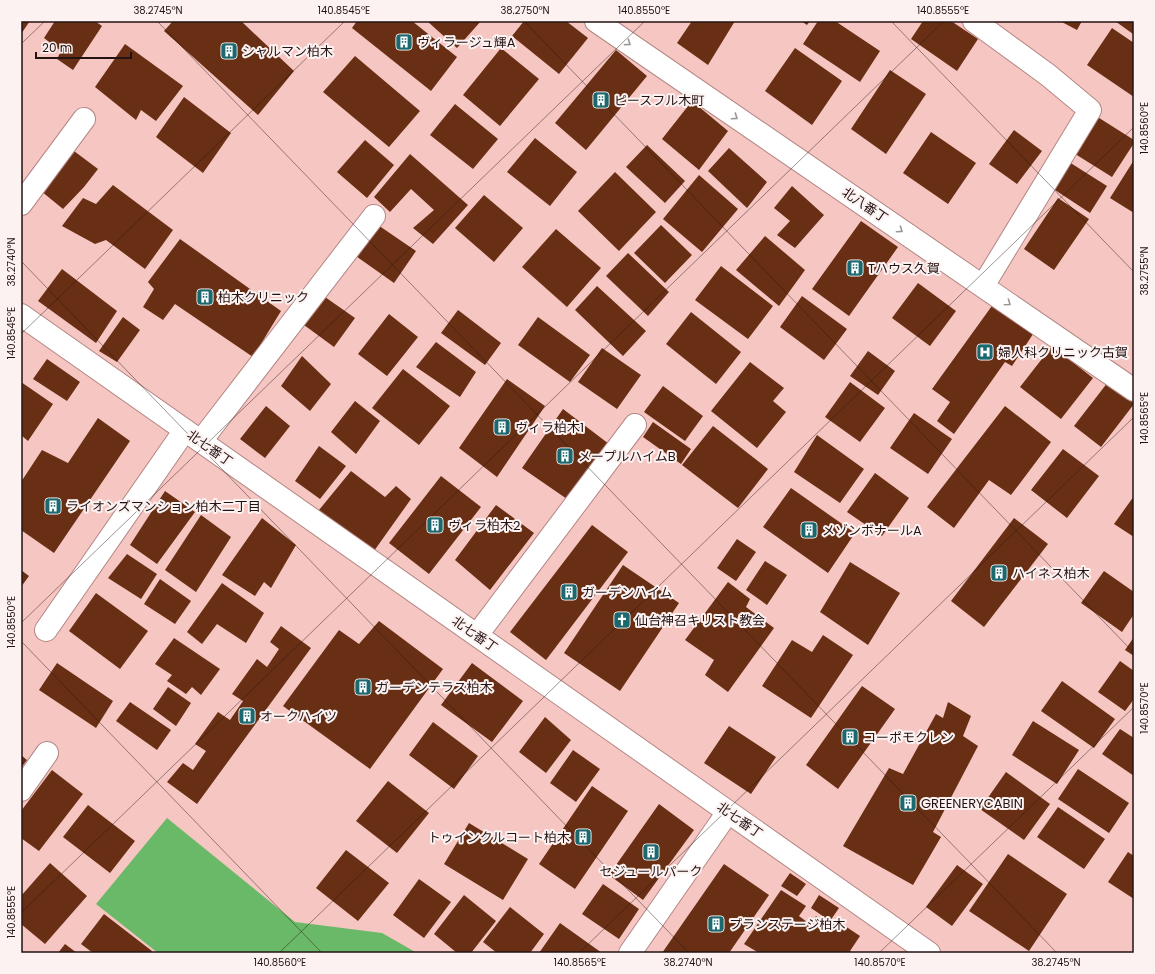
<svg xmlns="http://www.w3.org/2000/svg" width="1155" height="974" viewBox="0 0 1155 974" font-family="Poppins,'Noto Sans JP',sans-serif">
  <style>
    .green { fill: #6ab968 }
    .building { fill: #692f14 }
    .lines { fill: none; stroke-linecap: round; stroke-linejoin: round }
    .minor-casing { stroke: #b38784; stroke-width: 24 }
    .minor { stroke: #fff; stroke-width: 22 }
    .oneway { stroke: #9c9594 }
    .ticks { fill: none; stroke: #231312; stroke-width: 1; stroke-opacity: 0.45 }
    .labels { text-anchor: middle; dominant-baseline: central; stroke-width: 4; stroke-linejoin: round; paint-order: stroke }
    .poi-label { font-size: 13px; fill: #231312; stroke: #fcf2f1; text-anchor: start }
    .street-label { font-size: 13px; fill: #231312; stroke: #fcf2f1 }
    .neatline { fill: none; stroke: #231312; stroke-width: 1.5 }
    .ticks-label { font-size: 10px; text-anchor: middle; fill: #231312 }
  </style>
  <rect width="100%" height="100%" fill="#f6c6c2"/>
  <path class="green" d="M167,818L295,922L382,933L417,953H158L96,904Z"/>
  <path class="building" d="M21,21H30L21,34Z
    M55,21H95L102,26L73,70L57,59L61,51L44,38Z
    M173,21H241L294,71L258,115L164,31Z
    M357,21H412L457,57L431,91L352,28Z
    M427,21H481L457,48Z
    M524,21H566L588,38L559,74L512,36Z
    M692,21H735L708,65L677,43Z
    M801,21H810L807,25Z
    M818,21H835L880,51L860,82L803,44Z
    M923,21H951L978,39L957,71L911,39Z
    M1060,21H1082L1077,30Z
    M1115,21H1134V33L1133,34Z
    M1112,28L1134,43V97L1087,65Z
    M125,44L183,86L156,121L141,110L136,120L95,87Z
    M501,48L539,79L500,126L463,95Z
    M795,48L842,81L812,125L765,91Z
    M616,50L647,76L586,150L555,123Z
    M355,56L420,111L389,147L323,92Z
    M890,70L926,94L886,154L851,129Z
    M184,97L231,133L203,173L156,137Z
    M692,101L728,131L699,170L662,139Z
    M455,104L498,139L473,169L430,135Z
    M1096,116L1134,140V143L1112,177L1072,152Z
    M1014,130L1042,151L1017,184L989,164Z
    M931,132L976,163L948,204L903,173Z
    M535,138L577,172L550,206L507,172Z
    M365,140L394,165L367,198L337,172Z
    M647,145L685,181L665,203L626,167Z
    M729,148L767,182L747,208L708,171Z
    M74,151L98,169L84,187L63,209L41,191Z
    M410,154L468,205L433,244L413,228L434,210L411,189L390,212L374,197Z
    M1134,160V213L1110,198Z
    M1069,162L1107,186L1090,213L1052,188Z
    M615,172L656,212L619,251L578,211Z
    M699,175L738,209L702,252L663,219Z
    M113,185L173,230L145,269L106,240L95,244L62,226L83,198L96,204Z
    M792,186L824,215L795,248L777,235L790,221L774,208Z
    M484,195L523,228L494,262L455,228Z
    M1058,198L1089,219L1054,270L1024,249Z
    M861,221L898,247L849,316L812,289Z
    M375,223L416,251L394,283L353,254Z
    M661,225L692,255L665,283L634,253Z
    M556,229L601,268L567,307L522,267Z
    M765,236L805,270L779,306L736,270Z
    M180,239L281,311L253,357L175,304L163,320L143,307L154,289L148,282Z
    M628,253L669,292L648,316L606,276Z
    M721,266L773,306L748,339L695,300Z
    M62,269L117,311L96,343L38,301Z
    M918,283L956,311L930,346L892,318Z
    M597,286L646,331L623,356L575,310Z
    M802,296L847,329L824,360L780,327Z
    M325,297L355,318L334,347L304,325Z
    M994,303L1035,331L1012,366L1005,362L954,434L937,421L950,402L932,389Z
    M458,310L501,343L485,365L441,333Z
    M691,312L741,352L716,384L666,344Z
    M389,314L418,337L387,376L358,354Z
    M123,317L140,330L117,362L99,351Z
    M538,317L590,355L570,382L518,345Z
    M436,342L476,372L460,397L416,367Z
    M1052,346L1093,378L1061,419L1020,387Z
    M602,348L641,375L617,409L578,382Z
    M868,351L895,371L878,395L850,376Z
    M302,356L331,384L310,411L281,386Z
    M47,359L80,382L67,401L33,379Z
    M750,362L784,388L773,401L786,412L757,448L711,411Z
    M403,369L450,406L419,445L372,408Z
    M507,379L545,406L497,477L459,448Z
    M21,382L53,404L28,441L21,435Z
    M850,382L885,408L860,442L825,417Z
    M1108,382L1134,402V404L1101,447L1074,426Z
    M663,386L703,416L685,441L644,412Z
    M355,401L380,421L356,454L331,432Z
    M266,406L290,426L265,458L240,439Z
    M1005,406L1051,442L1011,495L989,480L954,528L927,507Z
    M563,409L609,444L567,499L522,468Z
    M914,413L952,439L928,474L890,448Z
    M98,418L130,441L54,553L21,530V482L42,450L68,463Z
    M653,422L691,449L681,464L643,437Z
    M713,426L768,469L738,508L682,465Z
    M817,435L864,469L840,503L794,472Z
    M319,446L346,466L320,499L295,481Z
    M1063,449L1099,476L1067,518L1031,490Z
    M351,471L385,497L396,486L411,499L374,551L319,510Z
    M875,473L909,498L882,536L847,512Z
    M441,476L481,507L429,574L389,543Z
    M791,488L855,533L828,573L763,527Z
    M165,491L195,512L157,564L130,545Z
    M1134,496V537L1114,524Z
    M496,505L534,533L490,590L455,560Z
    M201,515L231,537L196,592L165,570Z
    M262,518L296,545L271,588L264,582L255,596L222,575Z
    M1014,518L1048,544L984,627L951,601Z
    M592,525L628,552L546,660L510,632Z
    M737,539L756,552L736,581L717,568Z
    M127,554L157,574L141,599L108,578Z
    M765,561L787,575L767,605L746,590Z
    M850,562L900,593L868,645L820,612Z
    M623,565L679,603L620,691L564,653Z
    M21,570L29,576L21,587Z
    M1104,571L1134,592V614L1122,632L1081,603Z
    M160,579L191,601L175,624L144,604Z
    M728,582L750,599L746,607L774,628L728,692L705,675L714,660L685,640Z
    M222,583L264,613L246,643L217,624L202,644L187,632Z
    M96,593L148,631L120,669L69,631Z
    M379,621L443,669L370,769L283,706L339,630L359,644Z
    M281,626L311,648L197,804L167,782L183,763L193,770L206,751L195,744L218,712L230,720L243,701L232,694L257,659L267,667L279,649L270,642Z
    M823,635L853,655L811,718L762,686L792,640L812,652Z
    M1134,637V656L1125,650Z
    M174,638L220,669L201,695L192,687L186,694L167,681L172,675L155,664Z
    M1120,661L1134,671V699L1125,711L1098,692Z
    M57,663L113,701L96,728L39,690Z
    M472,663L523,701L492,742L441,705Z
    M1062,681L1115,719L1094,748L1041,711Z
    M862,686L895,709L838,789L806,765Z
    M168,687L191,703L176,726L153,709Z
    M130,702L171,730L157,750L116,721Z
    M948,702L971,716L963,736L978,746L933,832L941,837L913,885L843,846L889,768L903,774L936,714L943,718Z
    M545,717L571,740L546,773L519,752Z
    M1033,721L1079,750L1057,784L1012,755Z
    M433,722L478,756L454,789L409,755Z
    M729,726L776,757L751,794L704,763Z
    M1120,729L1134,738V776L1102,754Z
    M573,750L600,769L576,802L550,783Z
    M21,755L27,760L21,768Z
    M1078,769L1129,803L1109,833L1058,799Z
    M52,770L83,794L39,851L21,838V811Z
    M1006,772L1050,804L1024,840L980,809Z
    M388,781L429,813L397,853L356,821Z
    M592,786L628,811L575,889L539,864Z
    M659,804L694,830L643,900L609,875Z
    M88,805L135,841L110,873L63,837Z
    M1058,807L1105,839L1084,869L1037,837Z
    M469,823L528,859L503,900L444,864Z
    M346,850L389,883L358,921L316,888Z
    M1128,852L1134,856V899L1108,882Z
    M1008,854L1067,894L1029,951L969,911Z
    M50,863L87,896L45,944L21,924V896Z
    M724,864L769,895L729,953H662Z
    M957,865L983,884L952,926L926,907Z
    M790,873L806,884L797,896L781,886Z
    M419,879L451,902L424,938L393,915Z
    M603,884L639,909L619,939L582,914Z
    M781,890L806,906L799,916L811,925L816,916L832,925L836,920L860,936L850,951L853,953H759L744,944Z
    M464,895L496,921L471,953H457L434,934Z
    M819,895L839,908L830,921L811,908Z
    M510,907L544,934L530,953H497L483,942Z
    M104,914L152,951L150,953H93L81,944Z
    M560,923L602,953H539Z
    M65,944L77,953H58Z"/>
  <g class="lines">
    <g class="minor-casing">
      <path id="minor" d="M596,21L1134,390
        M974,21L1048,75L1090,110L983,286
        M21,204L84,119
        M21,315L929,953
        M201,441L374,216
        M46,630L185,430
        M477,635L635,425
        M21,790L47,753
        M630,953L728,812"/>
    </g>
    <use href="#minor" class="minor"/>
  </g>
  <defs><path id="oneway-chevron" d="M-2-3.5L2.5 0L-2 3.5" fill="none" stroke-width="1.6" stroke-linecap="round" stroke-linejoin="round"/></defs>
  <g class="oneway">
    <use href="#oneway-chevron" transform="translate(628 43) rotate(34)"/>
    <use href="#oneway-chevron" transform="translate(735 117) rotate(34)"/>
    <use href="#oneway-chevron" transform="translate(900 230) rotate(34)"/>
    <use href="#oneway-chevron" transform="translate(1008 303) rotate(35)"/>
  </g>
  <path class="ticks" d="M157,21L1057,953M524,21L1134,653M891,21L1134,272M21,44L45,21M21,261L689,953M21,334L345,21M21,623L645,21M21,641L322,953M21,913L944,21M279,953L1134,127M579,953L1134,417M879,953L1134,707"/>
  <defs>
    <g id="building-square" transform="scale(0.9)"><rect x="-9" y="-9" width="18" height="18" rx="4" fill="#1b686f" stroke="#fcf2f1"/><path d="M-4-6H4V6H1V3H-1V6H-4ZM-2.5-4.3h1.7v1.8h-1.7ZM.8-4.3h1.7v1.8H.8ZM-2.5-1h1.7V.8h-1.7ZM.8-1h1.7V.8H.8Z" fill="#fff"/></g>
    <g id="hospital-square" transform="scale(0.9)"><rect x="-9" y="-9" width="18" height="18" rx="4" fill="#1b686f" stroke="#fcf2f1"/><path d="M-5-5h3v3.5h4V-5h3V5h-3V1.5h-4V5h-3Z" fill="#fff"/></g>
    <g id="church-square" transform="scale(0.9)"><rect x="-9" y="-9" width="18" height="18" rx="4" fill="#1b686f" stroke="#fcf2f1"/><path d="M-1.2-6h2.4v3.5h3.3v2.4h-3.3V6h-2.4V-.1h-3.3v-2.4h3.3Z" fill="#fff"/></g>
  </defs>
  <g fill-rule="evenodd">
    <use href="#building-square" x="404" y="42"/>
    <use href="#building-square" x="229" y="51"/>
    <use href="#building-square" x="601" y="100"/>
    <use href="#building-square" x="855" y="268"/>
    <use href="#building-square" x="205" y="297"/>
    <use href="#hospital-square" x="985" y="352"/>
    <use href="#building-square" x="502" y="427"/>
    <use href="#building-square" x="565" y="456"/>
    <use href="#building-square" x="53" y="506"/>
    <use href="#building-square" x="435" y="525"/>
    <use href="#building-square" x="809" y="530"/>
    <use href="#building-square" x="999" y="573"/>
    <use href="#building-square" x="569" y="592"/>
    <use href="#church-square" x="622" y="620"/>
    <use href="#building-square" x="363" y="687"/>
    <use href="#building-square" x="247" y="716"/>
    <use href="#building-square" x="850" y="737"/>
    <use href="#building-square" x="908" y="803"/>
    <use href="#building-square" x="583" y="837"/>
    <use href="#building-square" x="651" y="852"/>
    <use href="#building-square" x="716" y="924"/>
  </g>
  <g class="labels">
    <g class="poi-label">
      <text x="417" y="42">ヴィラージュ輝A</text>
      <text x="242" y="51">シャルマン柏木</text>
      <text x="614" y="100">ピースフル木町</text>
      <text x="868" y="268">Tハウス久賀</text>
      <text x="218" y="297">柏木クリニック</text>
      <text x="998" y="352">婦人科クリニック古賀</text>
      <text x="515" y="427">ヴィラ柏木1</text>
      <text x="578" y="456">メープルハイムB</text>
      <text x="66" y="506">ライオンズマンション柏木二丁目</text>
      <text x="448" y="525">ヴィラ柏木2</text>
      <text x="822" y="530">メゾンボナールA</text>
      <text x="1012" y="573">ハイネス柏木</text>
      <text x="582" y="592">ガーデンハイム</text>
      <text x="635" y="620">仙台神召キリスト教会</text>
      <text x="376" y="687">ガーデンテラス柏木</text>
      <text x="260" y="716">オークハイツ</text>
      <text x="863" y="737">コーポモクレン</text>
      <text x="921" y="803">GREENERYCABIN</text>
      <text x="570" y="837" text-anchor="end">トゥインクルコート柏木</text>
      <text x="651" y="871" text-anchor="middle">セジュールパーク</text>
      <text x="729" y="924">プランステージ柏木</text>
    </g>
    <g class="street-label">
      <text transform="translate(865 205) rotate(34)">北八番丁</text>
      <text transform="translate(210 448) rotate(35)">北七番丁</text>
      <text transform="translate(475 634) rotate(35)">北七番丁</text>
      <text transform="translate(740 820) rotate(35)">北七番丁</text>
    </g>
  </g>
  <rect width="1155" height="974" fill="none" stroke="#fcf2f1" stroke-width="44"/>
  <path d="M36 52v6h95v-6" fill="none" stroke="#231312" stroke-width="2"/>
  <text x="42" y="52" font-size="12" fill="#231312" stroke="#fcf2f1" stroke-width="3" paint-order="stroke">20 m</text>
  <rect x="22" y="22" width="1111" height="930" class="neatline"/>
  <g class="ticks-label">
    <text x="158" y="14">38.2745°N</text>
    <text x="344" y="14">140.8545°E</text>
    <text x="525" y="14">38.2750°N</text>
    <text x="644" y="14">140.8550°E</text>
    <text x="943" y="14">140.8555°E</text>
    <text transform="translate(1144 128) rotate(-90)" y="4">140.8560°E</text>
    <text transform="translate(11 262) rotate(-90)" y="4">38.2740°N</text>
    <text transform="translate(1144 271) rotate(-90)" y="4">38.2755°N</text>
    <text transform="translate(11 333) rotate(-90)" y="4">140.8545°E</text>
    <text transform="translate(1144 418) rotate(-90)" y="4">140.8565°E</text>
    <text transform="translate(11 622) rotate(-90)" y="4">140.8550°E</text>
    <text transform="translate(1144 708) rotate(-90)" y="4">140.8570°E</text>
    <text transform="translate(11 912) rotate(-90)" y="4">140.8555°E</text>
    <text x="280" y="966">140.8560°E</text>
    <text x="580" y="966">140.8565°E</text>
    <text x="688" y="966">38.2740°N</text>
    <text x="880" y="966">140.8570°E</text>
    <text x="1056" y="966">38.2745°N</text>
  </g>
</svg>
